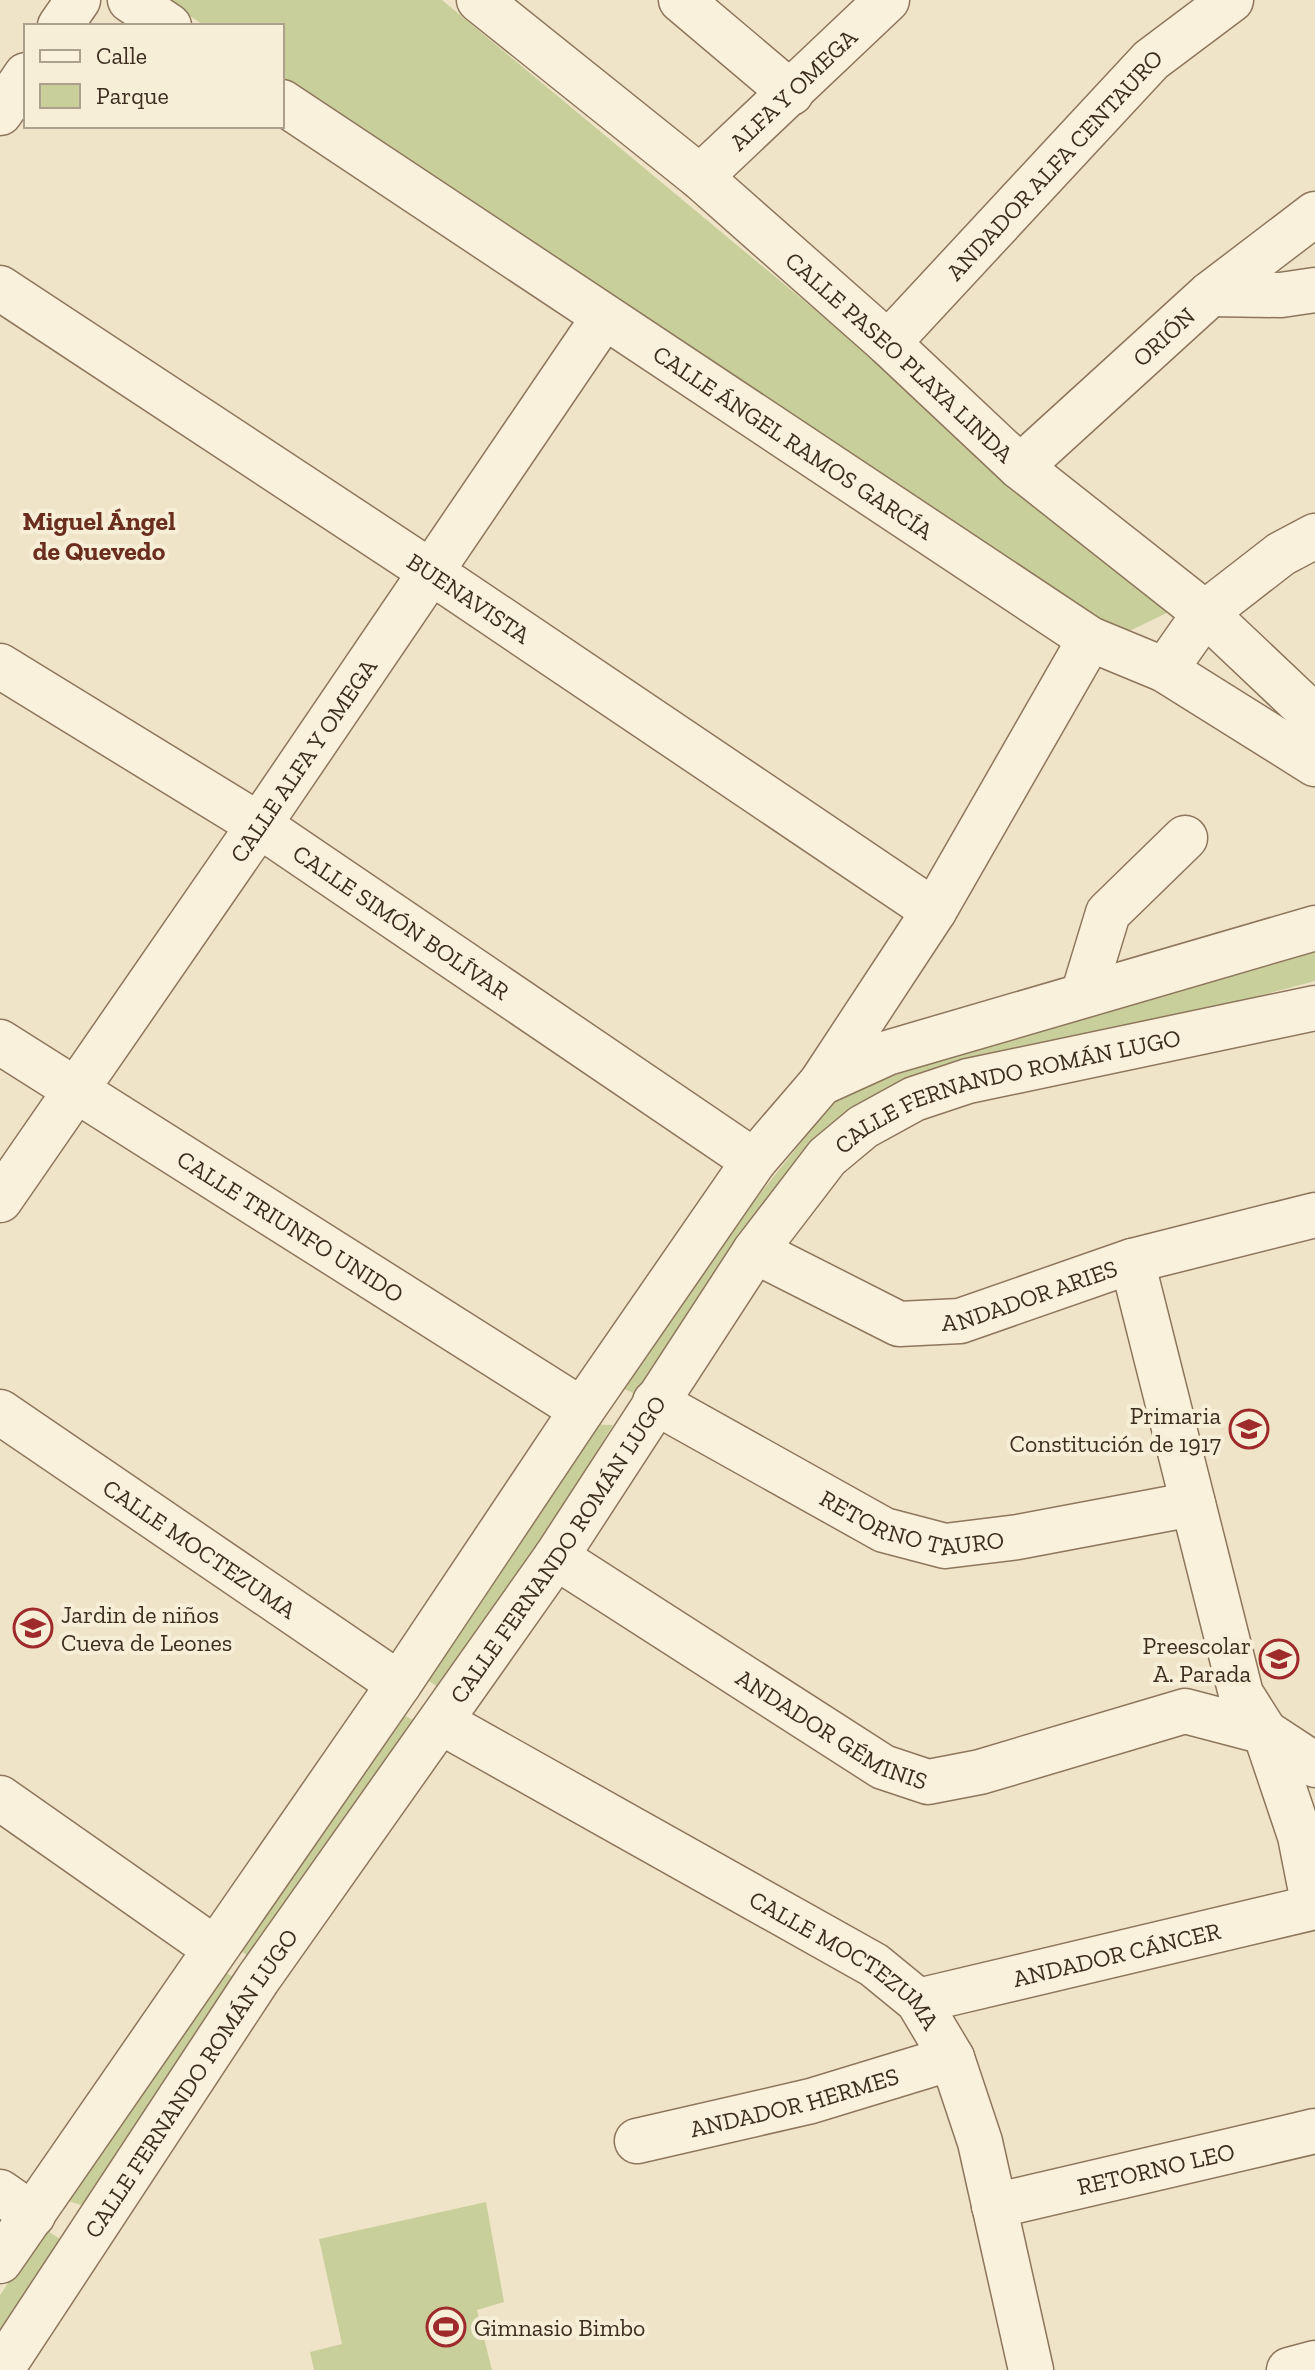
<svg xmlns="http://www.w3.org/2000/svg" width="1315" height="2370" viewBox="0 0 1315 2370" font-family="'Zilla Slab',serif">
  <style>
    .green { fill: #c9cf9b }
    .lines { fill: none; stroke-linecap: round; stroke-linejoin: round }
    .minor-casing { stroke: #8d765c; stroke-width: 47 }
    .minor { stroke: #faf1dc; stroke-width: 44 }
    .labels { text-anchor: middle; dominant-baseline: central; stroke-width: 8; stroke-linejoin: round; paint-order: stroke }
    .street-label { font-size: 24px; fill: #3d2e20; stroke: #f7eed8 }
    .poi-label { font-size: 24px; fill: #3d2e20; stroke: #f7eed8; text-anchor: end }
    .neighbourhood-label { font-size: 26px; font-weight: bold; fill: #6b2e1e; stroke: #f7eed8 }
  </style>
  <rect width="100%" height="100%" fill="#f0e4c8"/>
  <path class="green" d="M166,0H442L1175,609L1117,637L282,78V26H205Z
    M1315,943V981L869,1101L639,1396L610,1382L841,1092Z
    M585,1424L613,1425L448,1694L423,1677Z
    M400,1713L417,1722L255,1960L239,1950Z
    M216,1967L235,1978L84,2206L56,2197Z
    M486,2202L504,2302L477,2310L492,2370H314L310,2352L342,2344L319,2239Z
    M45,2229L69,2245L0,2344V2295Z"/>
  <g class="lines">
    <g class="minor-casing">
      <g id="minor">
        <path d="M130,0L169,26"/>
        <path id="s1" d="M479,0L700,177L888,343L1020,467L1205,613L1315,717"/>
        <path d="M681,0L791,93"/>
        <path d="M60,26L78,0"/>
        <path id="s2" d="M282,102L1090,639L1165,670L1315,764"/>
        <path d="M0,113L26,75"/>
        <path id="s3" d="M700,177L887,0"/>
        <path id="s4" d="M0,288L431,572L934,911"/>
        <path d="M1210,294L1281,295L1315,290"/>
        <path id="s5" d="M888,343L1151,60L1231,0"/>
        <path id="s6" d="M1020,467L1210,294L1315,214"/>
        <path id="s7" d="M0,666L259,825L754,1161"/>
        <path d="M1165,670L1205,613L1281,554L1315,536"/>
        <path d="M1083,995L1108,913L1185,838"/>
        <path id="s8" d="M0,1042L582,1410"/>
        <path d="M821,1083L887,1053L1315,928"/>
        <path id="s9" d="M0,1200L259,825L604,317"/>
        <path id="s10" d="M755,1251L899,1324L960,1321L1132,1261L1315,1215"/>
        <path d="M1132,1261L1241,1694L1265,1732L1300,1836L1314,1907"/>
        <path id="s11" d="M655,1402L884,1530L945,1546L1018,1537L1193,1504"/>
        <path id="s12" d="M0,1412L399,1684"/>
        <path id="s13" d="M556,1557L883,1767L928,1782L980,1772L1185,1711L1265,1732L1315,1765"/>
        <path id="s14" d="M441,1722L874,1965L918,2001L952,2058L980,2142L1031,2370"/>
        <path d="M0,1798L214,1948"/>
        <path id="s15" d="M918,2001L1315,1907"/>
        <path id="s16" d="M637,2141L811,2101L952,2058"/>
        <path d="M0,2192L33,2215"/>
        <path id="s17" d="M994,2206L1315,2131"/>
        <path d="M0,2261L399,1684L582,1410L754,1161L821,1083L934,911L1090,639"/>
        <path id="s18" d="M1,2370L258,1979L556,1557L755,1251L827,1157L863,1127L914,1099L968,1081L1315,1008"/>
        <path d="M1289,2370L1315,2363"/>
      </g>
    </g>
    <use href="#minor" class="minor"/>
  </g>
  <defs>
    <g id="school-ring" transform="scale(2)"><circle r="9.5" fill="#f7eed8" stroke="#9e2a2b" stroke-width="1.5"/><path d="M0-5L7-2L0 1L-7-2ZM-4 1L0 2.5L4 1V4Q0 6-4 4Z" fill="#9e2a2b"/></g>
    <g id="stadium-ring" transform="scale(2)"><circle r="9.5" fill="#f7eed8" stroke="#9e2a2b" stroke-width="1.5"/><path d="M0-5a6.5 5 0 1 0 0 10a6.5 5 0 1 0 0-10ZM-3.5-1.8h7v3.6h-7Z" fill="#9e2a2b"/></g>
  </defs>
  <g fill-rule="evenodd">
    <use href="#school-ring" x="1249" y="1429"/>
    <use href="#school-ring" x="33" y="1628"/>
    <use href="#school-ring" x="1279" y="1659"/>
    <use href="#stadium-ring" x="446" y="2327"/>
  </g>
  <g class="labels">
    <g class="street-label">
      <text stroke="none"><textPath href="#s3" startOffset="128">ALFA Y OMEGA</textPath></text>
      <text stroke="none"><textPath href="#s5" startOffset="244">ANDADOR ALFA CENTAURO</textPath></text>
      <text stroke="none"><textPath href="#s6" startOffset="194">ORIÓN</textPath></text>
      <text stroke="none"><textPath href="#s1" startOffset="552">CALLE PASEO PLAYA LINDA</textPath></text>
      <text stroke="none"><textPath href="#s2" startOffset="614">CALLE ÁNGEL RAMOS GARCÍA</textPath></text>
      <text stroke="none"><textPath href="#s4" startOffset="562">BUENAVISTA</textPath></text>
      <text stroke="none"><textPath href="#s9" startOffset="534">CALLE ALFA Y OMEGA</textPath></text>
      <text stroke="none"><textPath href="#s7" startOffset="476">CALLE SIMÓN BOLÍVAR</textPath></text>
      <text stroke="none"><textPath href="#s18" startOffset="1664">CALLE FERNANDO ROMÁN LUGO</textPath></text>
      <text stroke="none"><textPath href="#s8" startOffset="344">CALLE TRIUNFO UNIDO</textPath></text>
      <text stroke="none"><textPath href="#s10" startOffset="296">ANDADOR ARIES</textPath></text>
      <text stroke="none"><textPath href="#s11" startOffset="288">RETORNO TAURO</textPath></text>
      <text stroke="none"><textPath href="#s12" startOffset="242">CALLE MOCTEZUMA</textPath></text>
      <text stroke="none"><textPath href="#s18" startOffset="992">CALLE FERNANDO ROMÁN LUGO</textPath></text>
      <text stroke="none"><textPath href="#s13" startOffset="326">ANDADOR GÉMINIS</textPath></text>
      <text stroke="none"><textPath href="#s15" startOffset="204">ANDADOR CÁNCER</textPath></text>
      <text stroke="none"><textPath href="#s14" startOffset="470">CALLE MOCTEZUMA</textPath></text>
      <text stroke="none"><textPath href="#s18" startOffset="344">CALLE FERNANDO ROMÁN LUGO</textPath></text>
      <text stroke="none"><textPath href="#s16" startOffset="162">ANDADOR HERMES</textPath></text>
      <text stroke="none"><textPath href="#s17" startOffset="166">RETORNO LEO</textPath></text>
    </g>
    <g class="poi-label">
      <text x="1221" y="1415">Primaria<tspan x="1221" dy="28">Constitución de 1917</tspan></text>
      <text x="61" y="1614" text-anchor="start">Jardin de niños<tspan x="61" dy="28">Cueva de Leones</tspan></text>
      <text x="1251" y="1645">Preescolar<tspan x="1251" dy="28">A. Parada</tspan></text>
      <text x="474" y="2327" text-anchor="start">Gimnasio Bimbo</text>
    </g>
    <g class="neighbourhood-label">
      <text x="99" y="521">Miguel Ángel<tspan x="99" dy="30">de Quevedo</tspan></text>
    </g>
  </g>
  <rect x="24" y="24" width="260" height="104" fill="#f7eed8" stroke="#ada18e" stroke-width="2"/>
  <rect x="40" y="50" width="40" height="12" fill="#faf1dc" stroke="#ada18e" stroke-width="2"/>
  <text x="96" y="64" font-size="24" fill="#3d2e20">Calle</text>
  <rect x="40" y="84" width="40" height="24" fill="#c9cf9b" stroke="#ada18e" stroke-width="2"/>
  <text x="96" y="104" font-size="24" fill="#3d2e20">Parque</text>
</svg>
